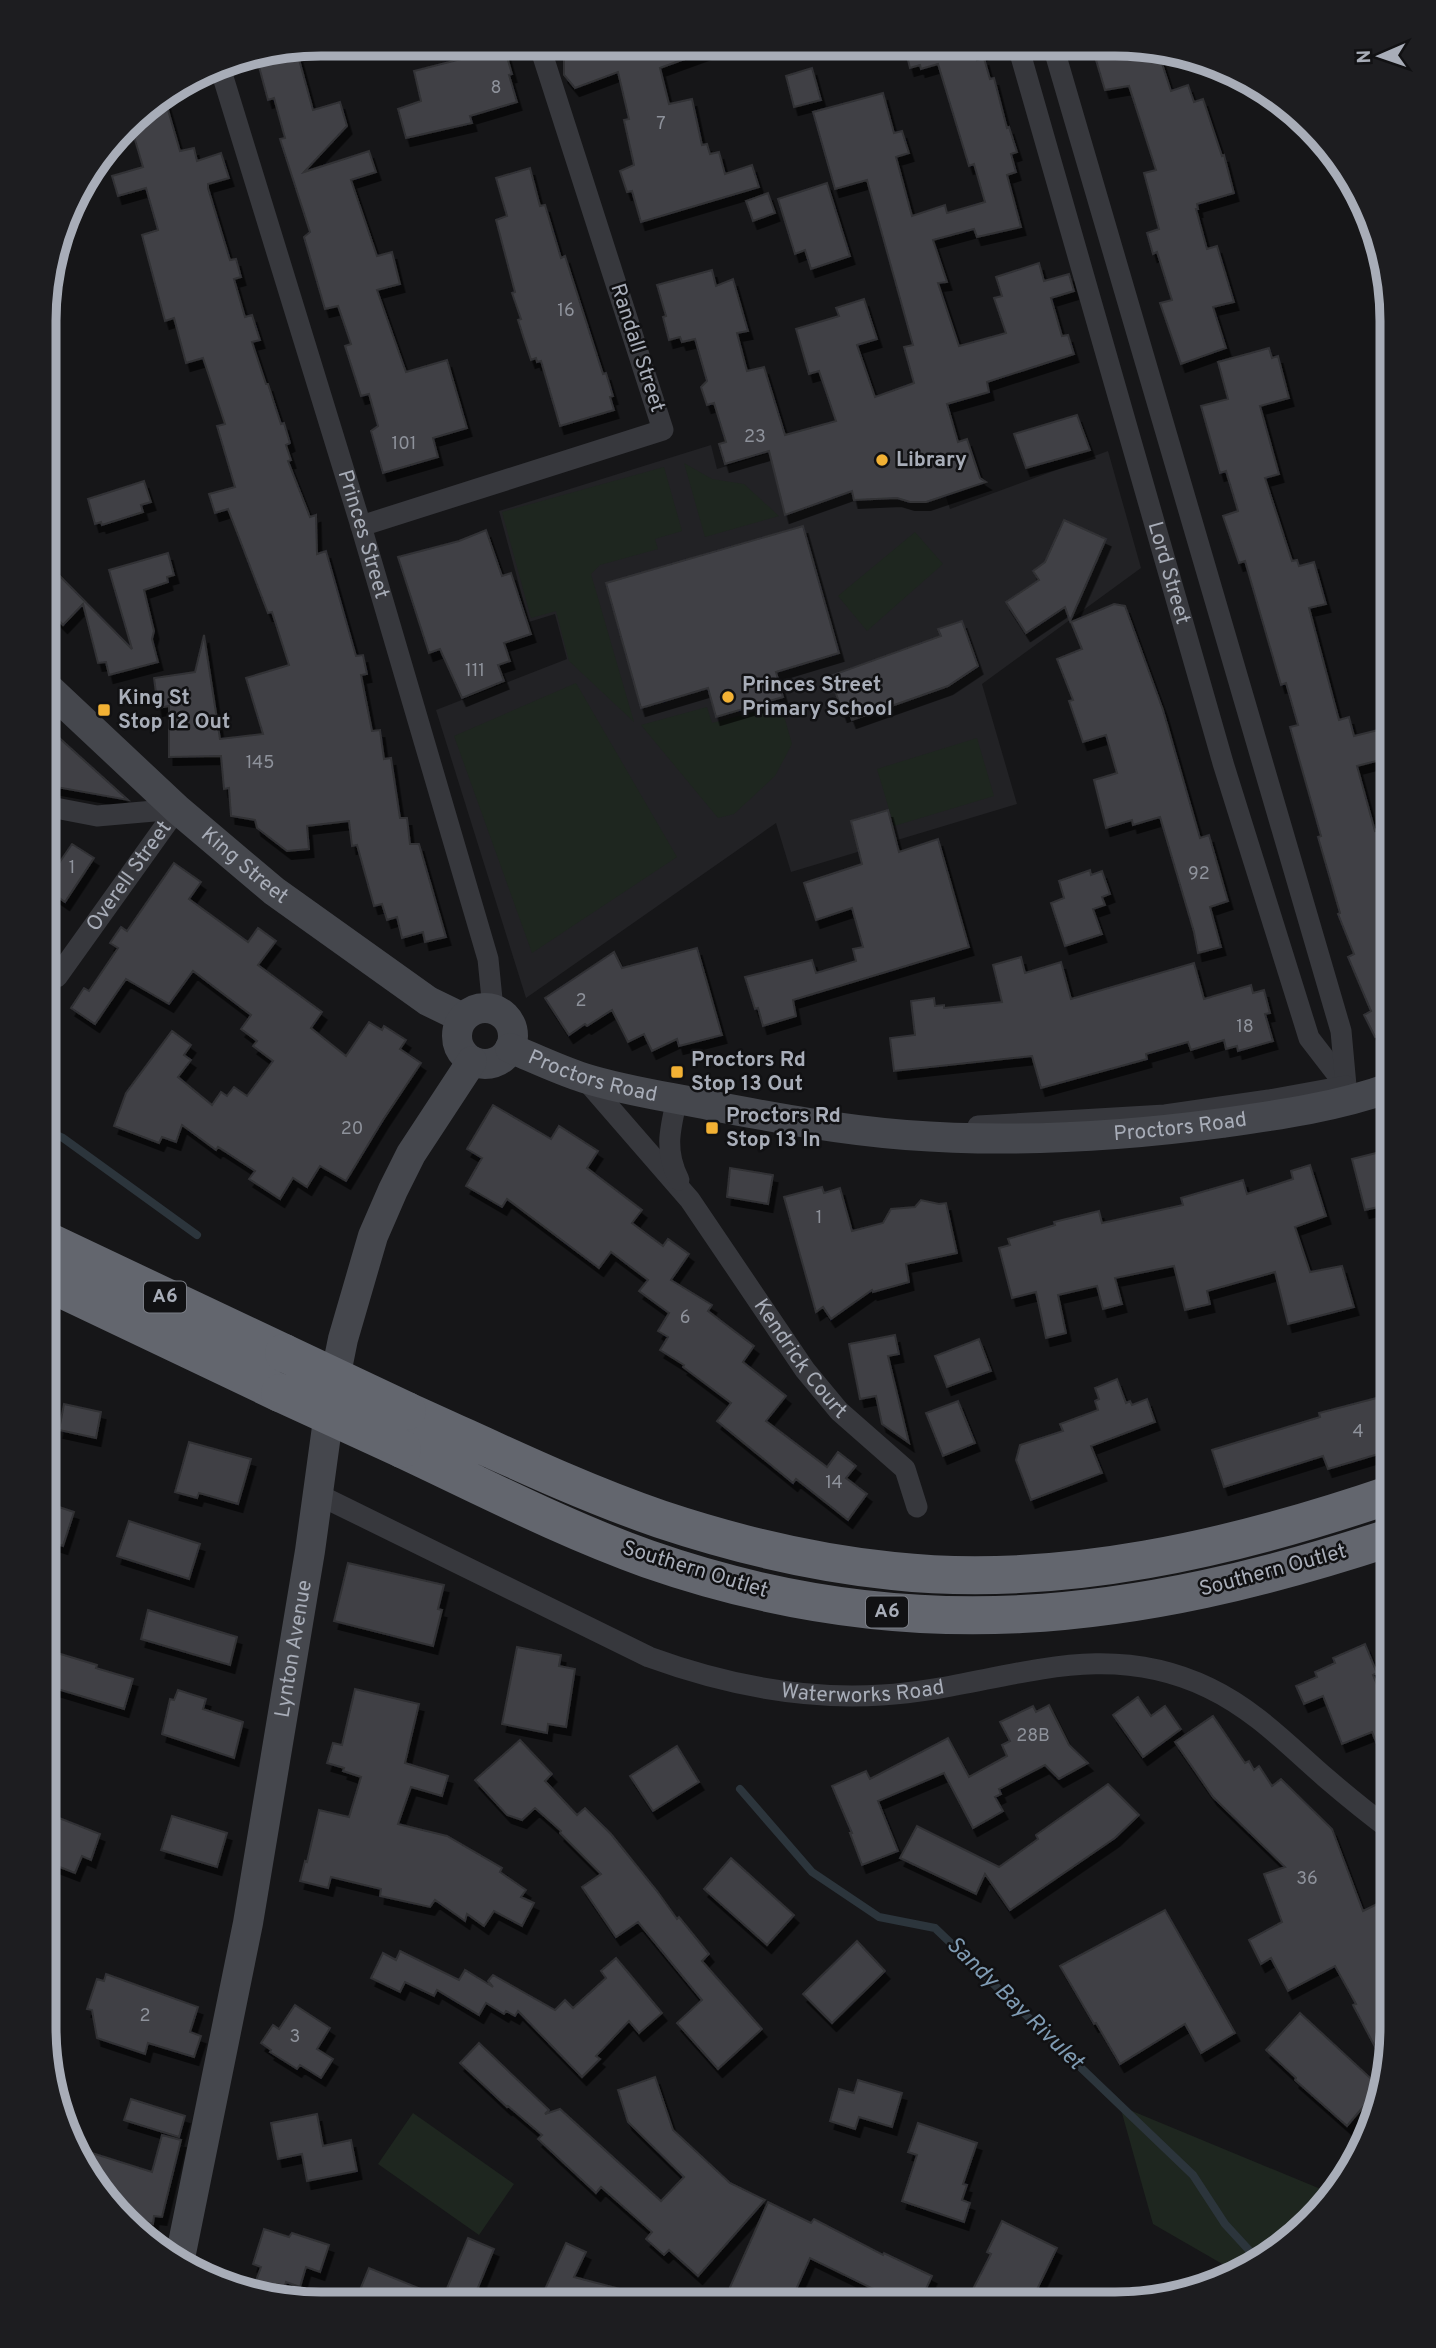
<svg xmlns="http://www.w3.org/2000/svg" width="1436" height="2348" viewBox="0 0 1436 2348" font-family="Overpass,sans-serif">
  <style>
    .built { fill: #222225 }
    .green { fill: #1e261f }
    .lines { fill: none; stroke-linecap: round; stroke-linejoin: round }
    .stream { stroke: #2c353c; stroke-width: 8 }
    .building { fill: #404145; stroke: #303034; stroke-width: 2; filter: url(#shadow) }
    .street { stroke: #37383d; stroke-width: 21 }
    .secondary { stroke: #45474d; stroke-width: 30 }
    .highway { stroke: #63666e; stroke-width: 38 }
    .highway-bridge { stroke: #63666e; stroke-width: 38 }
    .poi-dot { fill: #f2b134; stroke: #111113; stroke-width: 2.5 }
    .labels { text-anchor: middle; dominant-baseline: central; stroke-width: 5; stroke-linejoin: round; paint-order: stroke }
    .number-label { font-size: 18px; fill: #8e929b }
    .shield { fill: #111113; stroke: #7b7e86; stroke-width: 2 }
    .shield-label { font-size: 19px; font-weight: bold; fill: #a8adb8 }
    .street-label { font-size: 21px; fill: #a8adb8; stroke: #111113 }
    .poi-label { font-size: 21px; font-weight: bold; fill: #a8adb8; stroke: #111113; text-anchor: start }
    .water-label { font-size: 23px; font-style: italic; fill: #7f9bb3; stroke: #111113 }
    .rim { fill: none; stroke: #a8adb8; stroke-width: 9 }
  </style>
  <defs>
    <filter id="shadow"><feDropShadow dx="4.5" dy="8" stdDeviation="0" flood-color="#0009"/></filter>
  </defs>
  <rect width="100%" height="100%" fill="#161618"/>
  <path class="built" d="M917,408L950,509L1108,451L1141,568L982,684L1017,804L791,872L776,823L526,998L436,710L567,659L555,614L529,622L499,511L711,445L717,469Z"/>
  <path class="green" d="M684,463L712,479L744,484L779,516L705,537Z
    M664,467L682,531L655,539L658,549L600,565L591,574L634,722L569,661L556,611L531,618L502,512Z
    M915,532L943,564L867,631L838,596Z
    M576,683L677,857L532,953L454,736Z
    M781,705L792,744L775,776L734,814L718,818L641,725L707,707L712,723Z
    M977,738L994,796L894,826L877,769Z
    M1120,2106L1335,2195L1284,2247L1238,2273L1153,2224Z
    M413,2113L514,2184L479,2235L378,2164Z"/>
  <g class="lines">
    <path class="stream" d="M45,1130L63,1138L197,1235
      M740,1789L812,1872L879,1917L935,1928L1193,2175L1225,2224L1259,2261"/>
  </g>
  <path class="building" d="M487,44H498L500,51L505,50L512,74L509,75L517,102L470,116L472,123L406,138L398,109L421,101L414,71L469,57L467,50Z
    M558,44L718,45V47L660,68L669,104L692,99L702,145L707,144L710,154L719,152L725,174L752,165L759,187L641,222L632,191L627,192L620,171L634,165L624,120L629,119L618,72L575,88L564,75V60Z
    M904,45L982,46L983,52L976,54L977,60L984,58L990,79L994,78L1007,128L1009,127L1017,152L1011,154L1016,172L1007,175L1021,227L977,237L974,229L933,240L947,282L938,283L959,346L1006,333L994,298L1002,296L996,277L1039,263L1044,281L1069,274L1074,291L1051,298L1062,336L1068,335L1074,354L987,382L989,392L947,404L958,442L967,439L980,478L986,482L926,502H910L897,498L854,500L852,491L785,515L769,451L725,464L719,444L726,442L714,403L707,405L701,387L707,381L695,339L682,342L680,337L669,340L663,317L666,316L657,285L712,270L716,286L733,279L748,331L737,333L747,371L764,367L785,435L836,421L819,371L809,374L796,329L839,316L836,308L864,299L877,339L857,345L875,397L914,383L904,347L913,345L867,180L835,189L813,112L883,93L894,133L902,131L909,153L896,157L912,216L945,205L947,213L985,202L974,164L969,166L938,64L921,69L920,65L910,68Z
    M1106,46L1157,48L1171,91L1188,85L1194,102L1203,99L1222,156L1224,155L1234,193L1197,204L1198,209H1196L1207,249L1217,246L1234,302L1213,307L1226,348L1181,364L1160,303L1172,300L1157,252L1153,254L1147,233L1159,229L1144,173L1156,170L1129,86L1105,90L1096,60L1109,55Z
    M297,52L313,110L340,102L347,126L304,172L369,151L376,172L351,180L377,256L392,252L400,284L377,290L402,361L406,372L447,360L467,428L433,438L438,457L383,473L371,431L378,426L369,394L361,396L345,346L351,344L338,306L325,309L304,237L310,232L280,139L285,138L274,98L268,100L258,63Z
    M812,68L821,100L794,107L786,76Z
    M164,96L180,151L194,148L197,161L221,153L229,178L208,184V188L230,260L236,259L241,277L234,279L245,317L252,315L260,340L252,342L266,384H268L281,424L284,423L290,443L286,445L291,460L288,461L310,517L316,515L317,554L326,551L356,656L363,655L367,674L361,675L372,731L380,730L384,759L391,758L400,818H407L410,844H419L446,937L425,942L423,932L402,938L397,917L387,920L382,904L374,906L357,845L352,846L349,821L307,826L309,849L287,851L257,828L255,820L231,816L229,788L224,789L221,756L169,757V706L158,708L154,678L195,672L204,635L220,739L263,734L246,678L289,665L272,612L268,613L228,509L215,513L209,494L235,487L217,426L225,424L203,358L186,363L174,318L165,321L142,235L158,230L146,188L118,196L112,176L143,167L130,123L138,113Z
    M530,168L540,206L545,205L561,258L565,256L603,374L606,373L613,396L610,397L614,410L560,426L541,361L537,362L536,358L531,360L524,339L518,320L521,319L512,293L515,292L496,220L507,216L496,178Z
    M827,183L850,256L811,269L805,250L795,254L778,199Z
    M768,193L775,213L753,221L746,201Z
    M1269,348L1272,358L1278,356L1289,398L1260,406L1279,474L1265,478L1292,561L1297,560L1299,566L1314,562L1326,604L1309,608L1339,720L1349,717L1354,736L1386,728L1392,751V757L1357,766L1375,831L1388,828L1392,841V1050L1383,1033L1375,1037L1364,1015L1371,1011L1348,957L1354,954L1338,914L1340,913L1318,837L1321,836L1290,727L1298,725L1286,683L1281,685L1245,561L1239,563L1223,516L1238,511L1226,471L1220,473L1201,406L1228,399L1218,362Z
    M1077,415L1090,450L1026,468L1014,434Z
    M144,481L151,502L141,505L143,512L102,525L101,522L95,524L88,499Z
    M1064,520L1106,539L1070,621L1065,607L1026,633L1006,602L1039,580L1033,571L1045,562Z
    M803,526L839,653L776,672L783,697L716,717L708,688L641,708L606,583Z
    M486,530L502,576L511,573L531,634L504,643L510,661L498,665L504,681L462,698L440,649L429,653L398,557L459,541Z
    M168,553L174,575L167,577L168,582L144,590L154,631L152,639L158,662L109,675L106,662L98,663L83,604L63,625L46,608V562L132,649L109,570Z
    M1114,604L1125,606L1163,710L1200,838L1209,835L1228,901L1210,907L1221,947L1198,953L1194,932L1160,817L1133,825L1132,820L1106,828L1094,780L1117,773L1106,735L1083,742L1069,701L1073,700L1057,659L1082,649L1071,622Z
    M962,621L978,666L948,686L852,720L849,712L843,714L830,676L941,636L938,629Z
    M45,725L128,800L45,785Z
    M888,810L899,852L938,839L969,947L793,1000L796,1016L763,1026L758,1008L755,1009L745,977L812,960L816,973L856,961L853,949L863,947L852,908L816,920L804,883L862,864L851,821Z
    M72,844L94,858L65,902L45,888V852L59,863Z
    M174,863L201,882L189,899L248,942L258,928L276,941L258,965L322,1012L311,1028L346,1056L369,1022L382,1030L384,1026L406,1040L400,1049L421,1063L383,1120L346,1181L320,1166L307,1187L293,1178L280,1199L249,1179L255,1171L218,1147L216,1150L182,1125L176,1142L162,1137L159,1143L114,1126L126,1093L172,1031L191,1045L184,1055L191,1060L178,1077L212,1105L221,1092L227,1096L234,1087L247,1096L273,1061L253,1046L257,1041L241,1029L251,1015L193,971L169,1004L126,979L95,1024L71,1008L84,988L89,991L118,948L110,943L121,927L127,931Z
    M1090,870L1091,875L1102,871L1110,894L1102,897L1105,905L1093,909L1102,934L1065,946L1051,903L1064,898L1059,881Z
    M697,948L722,1035L679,1046L677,1039L652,1051L644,1034L628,1042L612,1010L587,1026L585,1024L569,1035L545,998L614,952L622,968Z
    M1021,957L1025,973L1061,962L1071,999L1194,963L1204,999L1251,985L1253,993L1264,990L1270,1013L1265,1014L1273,1041L1238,1051L1237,1046L1226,1049L1224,1040L1191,1050L1188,1042L1146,1054L1147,1059L1041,1088L1032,1056L894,1071L890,1038L915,1035L911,1001L934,998L935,1006L944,1005V1008L1002,1002L993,965Z
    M493,1105L551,1139L559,1126L598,1151L587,1168L642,1210L632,1223L663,1246L668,1239L689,1254L671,1280L712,1305L708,1311L754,1346L743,1362L786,1396L766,1421L827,1467L838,1452L856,1466L846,1478L867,1494L848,1520L796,1479L793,1483L717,1421L731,1403L683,1367L684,1365L660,1350L668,1337L658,1331L669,1313L639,1291L648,1280L611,1252L599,1268L507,1199L502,1207L466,1186L482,1158L467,1149Z
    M1392,1149V1204L1365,1210L1352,1159Z
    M1310,1165L1326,1216L1295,1227L1310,1272L1342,1266L1354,1307L1288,1324L1275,1272L1207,1291L1210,1304L1185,1310L1174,1266L1115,1278L1122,1304L1103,1309L1097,1286L1058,1295L1066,1333L1046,1338L1036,1292L1012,1298L999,1248L1010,1245L1008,1239L1055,1225L1054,1222L1099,1211L1102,1223L1183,1205L1181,1198L1243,1180L1247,1194L1293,1179L1291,1171Z
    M730,1168L773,1175L768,1204L727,1197Z
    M822,1187L824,1193L840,1188L852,1231L883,1223L891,1209L915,1207L921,1200L939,1204L946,1203L957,1253L906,1264L909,1282L873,1292L872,1290L831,1319L823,1307L816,1312L784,1197Z
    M895,1335L899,1354L888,1356L909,1443L882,1424L876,1396L860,1399L849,1344Z
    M979,1339L991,1371L947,1387L935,1356Z
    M1117,1379L1126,1403L1130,1401L1132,1405L1147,1399L1155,1422L1091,1446L1102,1473L1031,1500L1016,1460L1020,1445L1063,1431L1060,1424L1098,1410L1095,1401L1099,1399L1095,1388Z
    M1388,1395L1392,1407V1450L1328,1469L1323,1456L1224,1487L1212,1450L1320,1417L1319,1413Z
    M958,1401L975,1443L943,1456L926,1413Z
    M64,1404L101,1412L96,1438L59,1430Z
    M189,1442L251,1459L238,1504L199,1493L197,1498L175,1492Z
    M44,1502L74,1512L63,1546L44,1540Z
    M129,1521L200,1544L189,1579L117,1556Z
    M348,1563L444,1585L438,1609L442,1610L433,1646L334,1621Z
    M148,1610L237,1637L230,1665L141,1639Z
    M1365,1644L1377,1673L1373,1675L1392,1720L1391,1779L1372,1732L1342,1744L1323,1696L1304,1704L1296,1686L1317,1677L1315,1672L1335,1663L1333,1658Z
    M517,1647L561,1655L559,1666L575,1669L566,1727L548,1724L547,1733L502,1724Z
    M44,1649L97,1665L96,1668L133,1679L124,1709L44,1685Z
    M355,1689L419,1704L405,1763L448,1776L442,1796L411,1787L398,1824L447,1836L502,1868L500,1872L526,1890L521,1897L534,1903L522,1926L494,1911L484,1926L467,1914L465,1921L435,1900L430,1907L380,1896L381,1889L331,1877L328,1888L300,1881L305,1861L307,1862L319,1810L349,1817L361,1777L343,1771L344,1768L327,1763L333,1743L342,1745Z
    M178,1690L206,1699L203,1709L243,1722L234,1758L162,1734L170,1699L174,1700Z
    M1138,1697L1151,1716L1165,1706L1181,1729L1143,1757L1113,1715Z
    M1049,1705L1069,1745L1088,1763L1059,1779L1045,1765L999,1789L1001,1794L995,1797L1003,1811L973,1828L944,1773L878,1801L898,1851L862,1865L850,1833H852L832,1786L866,1771L870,1779L948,1738L969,1777L1007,1756L1002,1745L1010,1741L1000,1722L1033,1706L1036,1712Z
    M1213,1716L1245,1763L1249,1761L1254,1770L1259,1766L1272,1786L1281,1779L1332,1829L1363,1911L1385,1900L1392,1913V2038L1375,2047L1353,2005L1356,2004L1335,1966L1288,1991L1271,1958L1261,1964L1249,1940L1282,1922L1264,1874L1285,1867L1213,1797L1175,1742Z
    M520,1740L552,1774L545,1781L577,1815L585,1808L611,1834L657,1891L677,1919L679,1917L709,1954L702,1961L762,2029L718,2069L677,2023L702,2000L638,1922L616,1937L582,1887L601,1874L560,1833L561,1831L535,1808L522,1820L507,1815L475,1780Z
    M677,1746L699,1782L653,1811L630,1776Z
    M1108,1784L1139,1815L1115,1838L1010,1910L985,1874L976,1894L900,1858L917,1826L999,1867L1038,1839L1036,1835Z
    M44,1812L100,1834L91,1860L82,1856L75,1873L44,1861Z
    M172,1816L227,1833L217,1867L161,1850Z
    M731,1858L794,1915L767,1945L704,1889Z
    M1165,1910L1235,2033L1201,2053L1185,2024L1120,2064L1096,2023L1094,2024L1060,1966Z
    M857,1941L885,1971L832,2023L803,1994Z
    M400,1951L459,1980L465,1970L493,1987L488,1981L493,1975L555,2010L565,2000L573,2008L606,1978L601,1971L616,1958L662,2013L639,2033L629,2021L596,2056L600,2059L582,2077L518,2011L515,2016L506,2011L504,2014L486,2003L479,2015L437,1990L434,1996L405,1982L400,1992L371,1978L383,1953L396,1960Z
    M106,1974L198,2007L190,2032L201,2036L194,2057L148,2043L145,2054L97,2038L92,2010L87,2009L97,1979L104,1981Z
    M295,2005L330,2028L317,2049L333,2059L321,2078L300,2065L297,2069L270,2052L271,2050L261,2043L273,2025L279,2029Z
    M1300,2013L1380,2087L1347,2126L1295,2080L1296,2078L1266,2050Z
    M479,2043L549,2110L545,2114L560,2109L661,2201L684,2177L628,2122L618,2090L655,2077L673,2130L730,2183L765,2200L698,2276L669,2250L664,2255L646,2239L652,2232L601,2187L596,2193L538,2139L542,2135L508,2106L507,2107L460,2063Z
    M858,2080L902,2093L892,2127L859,2117L855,2129L830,2121L839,2089L854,2093Z
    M131,2099L185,2116L179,2137L124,2120Z
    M317,2114L323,2146L351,2140L357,2171L307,2181L302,2154L278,2159L271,2123Z
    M918,2123L977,2143L963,2184L967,2185L962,2200L970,2203L964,2222L902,2201L917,2155L908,2152Z
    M162,2135L181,2140L162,2217L154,2216L153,2224L116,2211L101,2196L73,2147L152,2172Z
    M768,2202L811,2223L814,2219L883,2255L884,2253L932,2276L919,2304H904L810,2258L790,2303H764L749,2297L746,2303H723Z
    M1002,2221L1057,2248L1030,2304H991L971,2293L991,2254L987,2252Z
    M264,2229L289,2237L292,2233L329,2245L320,2272L306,2267L300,2287L286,2282L285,2286L277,2284L275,2289L255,2283L261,2267L253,2264Z
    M468,2238L494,2249L472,2302H355L369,2268L443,2298Z
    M566,2243L586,2252L574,2277L647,2296L646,2303H552L541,2298Z"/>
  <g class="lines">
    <g class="street">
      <path id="s1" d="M1018,46L1223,763L1309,1038L1346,1086"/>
      <path d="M1053,46L1341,1031L1346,1086L1350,1101"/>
      <path id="s2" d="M219,64L361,526L488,959L493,1009"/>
      <path d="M361,526L663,430L539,44"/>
      <path d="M45,806L97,816L177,809"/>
      <path id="s3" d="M57,977L177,809"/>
      <path id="s4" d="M584,1078L690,1200L805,1370L839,1411L905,1469L917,1507"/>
      <path d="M677,1099C670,1129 664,1151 679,1180"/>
      <path d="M978,1126L1165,1115L1269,1100L1346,1086"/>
      <path id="s5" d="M319,1495L649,1657C723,1684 803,1700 882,1695C997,1688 1095,1633 1209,1688C1255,1710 1288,1745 1326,1778C1347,1796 1369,1814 1392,1831"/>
    </g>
    <g class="secondary">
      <path id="s6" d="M46,686L177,809L274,891L428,1001L463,1018"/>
      <circle cx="485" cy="1036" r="28"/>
      <path id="s7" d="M510,1048C534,1058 559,1070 584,1078C625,1091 670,1097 713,1106C777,1118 841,1130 906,1135C1011,1143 1118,1137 1222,1123C1279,1115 1337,1107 1392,1087"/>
      <path id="s8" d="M179,2263L248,1923L310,1551L331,1398L343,1339L373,1236L393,1190L411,1154L472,1061"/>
    </g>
    <path class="highway" d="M45,1240L284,1353
      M45,1281L280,1393
      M407,1411C490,1448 573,1489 660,1519C735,1544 814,1563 893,1571C1060,1589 1234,1548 1392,1494
      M402,1449C483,1487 564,1529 648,1559C909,1650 1135,1622 1392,1537"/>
    <path class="highway-bridge" d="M284,1353L407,1411
      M280,1393L402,1449"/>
  </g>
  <g class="poi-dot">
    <circle cx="882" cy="460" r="7"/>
    <circle cx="728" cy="697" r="7"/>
    <rect x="97" y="703" width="14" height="14" rx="3.5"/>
    <rect x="670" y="1065" width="14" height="14" rx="3.5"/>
    <rect x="705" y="1121" width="14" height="14" rx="3.5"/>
  </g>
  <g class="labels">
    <g class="number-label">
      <text x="496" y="88">8</text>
      <text x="661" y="124">7</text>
      <text x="566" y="311">16</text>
      <text x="755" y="437">23</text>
      <text x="404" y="444">101</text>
      <text x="475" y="671">111</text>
      <text x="260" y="763">145</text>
      <text x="72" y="868">1</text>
      <text x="1199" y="874">92</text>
      <text x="581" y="1001">2</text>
      <text x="1245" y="1027">18</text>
      <text x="352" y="1129">20</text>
      <text x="819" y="1218">1</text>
      <text x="685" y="1318">6</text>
      <text x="1358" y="1432">4</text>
      <text x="834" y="1483">14</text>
      <text x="1033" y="1736">28B</text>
      <text x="1307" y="1879">36</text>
      <text x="145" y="2016">2</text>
      <text x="295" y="2037">3</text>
    </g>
    <g class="shield">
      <rect x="144" y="1281.5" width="42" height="31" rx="5"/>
      <rect x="866" y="1596.5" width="42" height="31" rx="5"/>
    </g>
    <g class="shield-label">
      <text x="165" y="1297">A6</text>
      <text x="887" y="1612">A6</text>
    </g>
    <g class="street-label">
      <text transform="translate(637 348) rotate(72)">Randall Street</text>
      <text stroke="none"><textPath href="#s2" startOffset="492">Princes Street</textPath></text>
      <text stroke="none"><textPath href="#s1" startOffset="548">Lord Street</textPath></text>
      <text stroke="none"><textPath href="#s6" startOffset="268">King Street</textPath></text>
      <text stroke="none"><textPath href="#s3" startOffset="124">Overell Street</textPath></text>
      <text stroke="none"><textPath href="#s7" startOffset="88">Proctors Road</textPath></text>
      <text stroke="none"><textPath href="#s7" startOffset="682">Proctors Road</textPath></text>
      <text stroke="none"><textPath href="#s4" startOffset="355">Kendrick Court</textPath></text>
      <text transform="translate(695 1570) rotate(17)">Southern Outlet</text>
      <text transform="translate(1273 1571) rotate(-15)">Southern Outlet</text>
      <text stroke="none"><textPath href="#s8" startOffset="625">Lynton Avenue</textPath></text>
      <text stroke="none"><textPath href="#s5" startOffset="586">Waterworks Road</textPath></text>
    </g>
    <g class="poi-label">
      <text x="896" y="460">Library</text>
      <text x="742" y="685">Princes Street<tspan x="742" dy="24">Primary School</tspan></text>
      <text x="118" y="698">King St<tspan x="118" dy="24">Stop 12 Out</tspan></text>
      <text x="691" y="1060">Proctors Rd<tspan x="691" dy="24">Stop 13 Out</tspan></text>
      <text x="726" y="1116">Proctors Rd<tspan x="726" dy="24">Stop 13 In</tspan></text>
    </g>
    <g class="water-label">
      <text transform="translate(1014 2004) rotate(44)">Sandy Bay Rivulet</text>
    </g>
  </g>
  <path d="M0 0H1436V2348H0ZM321 56H1115A265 265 0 0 1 1380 321V2027A265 265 0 0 1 1115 2292H321A265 265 0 0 1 56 2027V321A265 265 0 0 1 321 56Z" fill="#1d1d20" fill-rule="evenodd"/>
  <path class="rim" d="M321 56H1115A265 265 0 0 1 1380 321V2027A265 265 0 0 1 1115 2292H321A265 265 0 0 1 56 2027V321A265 265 0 0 1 321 56Z"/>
  <g transform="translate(1380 56) rotate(268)" stroke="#111113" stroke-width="5" paint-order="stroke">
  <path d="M0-5L12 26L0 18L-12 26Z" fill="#a8adb8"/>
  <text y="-10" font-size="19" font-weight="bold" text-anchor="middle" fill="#a8adb8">N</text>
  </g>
</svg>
